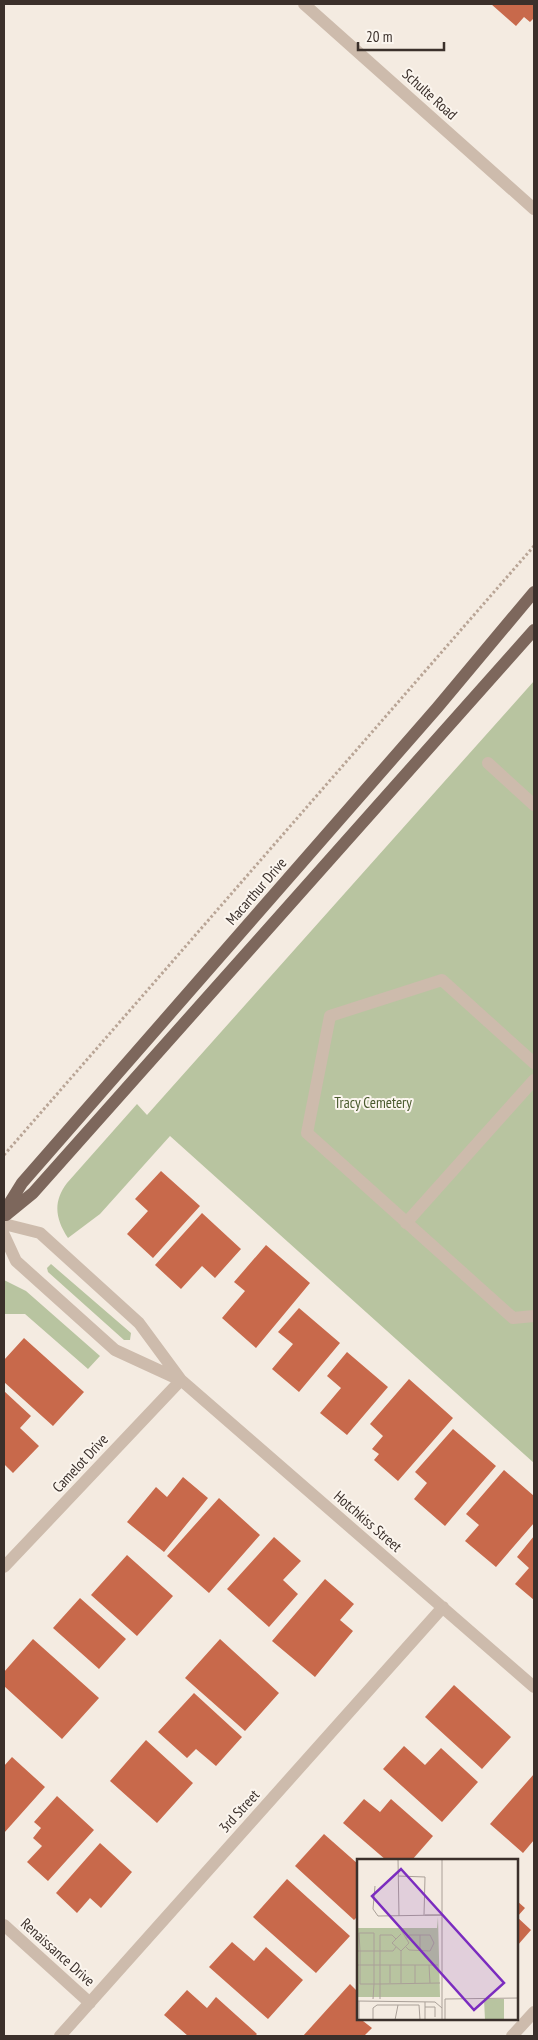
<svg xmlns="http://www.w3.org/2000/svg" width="538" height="2040" viewBox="0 0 538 2040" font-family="'PT Sans Narrow',sans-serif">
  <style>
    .green { fill: #b8c4a0 }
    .building { fill: #c8694b }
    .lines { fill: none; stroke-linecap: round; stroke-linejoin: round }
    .path { stroke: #b9a596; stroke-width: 3; stroke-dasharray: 2.5 2.5; stroke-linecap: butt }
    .minor { stroke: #cdbbac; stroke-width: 12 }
    .major { stroke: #7d675c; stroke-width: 12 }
    .labels { text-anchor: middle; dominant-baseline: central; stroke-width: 4; stroke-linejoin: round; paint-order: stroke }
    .street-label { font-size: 15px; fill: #3b302b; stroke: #fbf5ee }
    .park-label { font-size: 15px; fill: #4a5a2e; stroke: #fbf5ee }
    .inset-road { fill: none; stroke: #aaa098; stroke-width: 1 }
    .view { fill: #7b2cbf; fill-opacity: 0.15; stroke: #7b2cbf; stroke-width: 2.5 }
    .inset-edge { fill: none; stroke: #3b302b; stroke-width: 2.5 }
  </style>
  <rect width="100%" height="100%" fill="#f4ebe1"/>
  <path class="green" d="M534,681V1463L170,1136L100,1214L68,1238C55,1218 53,1202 67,1183L137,1104L147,1115Z
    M51,1264L131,1333L130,1340H124L48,1272L47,1268Z
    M4,1280L26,1291L100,1356L88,1369L25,1314H4Z"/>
  <path class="building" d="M491,4H534V18L530,22L524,17L516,26Z
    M161,1171L200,1206L153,1258L127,1234L148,1211L135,1199Z
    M202,1213L241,1249L215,1278L202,1266L181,1289L155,1265Z
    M266,1245L310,1283L256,1348L222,1318L245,1291L234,1282Z
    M299,1308L340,1343L299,1392L272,1369L293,1344L278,1332Z
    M24,1338L84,1392L53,1426L4,1382V1360Z
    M347,1352L388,1387L347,1435L320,1413L341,1388L327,1376Z
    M409,1379L453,1418L398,1481L374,1460L379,1454L372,1449L383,1436L370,1424Z
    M4,1391L31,1416L20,1428L39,1446L13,1473L4,1464Z
    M453,1429L496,1466L445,1526L414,1499L427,1483L415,1472Z
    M504,1470L534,1496V1523L496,1567L465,1541L479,1525L466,1514Z
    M183,1477L208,1498L164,1552L127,1522L156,1487L167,1497Z
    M219,1498L260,1535L209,1593L167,1556Z
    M534,1536V1600L515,1584L529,1568L517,1557Z
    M274,1537L301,1561L283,1580L298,1594L269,1627L227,1589Z
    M127,1555L173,1596L137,1636L91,1595Z
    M325,1579L354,1604L340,1620L353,1631L315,1677L272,1641Z
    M80,1598L126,1639L99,1669L53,1628Z
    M33,1639L99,1698L62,1739L4,1686V1672Z
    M220,1639L279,1693L245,1731L185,1678Z
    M454,1685L511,1737L482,1769L425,1717Z
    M194,1693L242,1737L216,1766L196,1749L187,1758L158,1732Z
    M146,1740L193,1783L157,1823L110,1781Z
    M404,1746L425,1765L441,1748L478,1782L442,1822L383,1769Z
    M12,1757L45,1787L4,1833V1766Z
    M534,1774V1840L523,1853L490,1824Z
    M57,1796L94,1830L48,1881L27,1862L42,1846L33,1838L41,1828L34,1822Z
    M364,1799L380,1812L391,1799L433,1836L412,1860H386L343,1823Z
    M324,1834L358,1864V1916L354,1920L295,1866Z
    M100,1843L132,1872L101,1908L90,1898L77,1913L56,1893Z
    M287,1879L350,1936L316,1973L253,1917Z
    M517,1901L525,1908L517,1917L531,1930L517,1946Z
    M232,1942L254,1961L266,1947L303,1980L268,2019L209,1967Z
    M350,1984L358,1992V2019H365L363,2021L372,2028L364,2036H303Z
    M187,1990L207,2008L216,1997L257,2034L255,2036H188L164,2015Z"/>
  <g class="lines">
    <path class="path" d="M4,1155L534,546"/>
    <path class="minor" d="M304,4L534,209
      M488,763L534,805
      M534,1063L442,980L330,1016L307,1133L513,1318L534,1316
      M406,1223L534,1080
      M4,1224L40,1233L139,1323L181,1380L534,1687
      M4,1235L16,1261L115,1350L178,1379
      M4,1567L181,1380
      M4,1925L90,2003
      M60,2036L443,1607
      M512,2036L534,2012"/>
    <path class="major" d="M4,1212L22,1183L437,708L534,592
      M6,1215L33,1193L534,630"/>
  </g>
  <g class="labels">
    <g class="street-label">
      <text transform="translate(430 94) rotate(42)">Schulte Road</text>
      <text transform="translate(256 891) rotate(-49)">Macarthur Drive</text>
      <text transform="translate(80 1463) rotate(-47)">Camelot Drive</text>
      <text transform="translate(368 1521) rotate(41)">Hotchkiss Street</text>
      <text transform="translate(239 1811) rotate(-48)">3rd Street</text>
      <text transform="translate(58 1952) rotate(42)">Renaissance Drive</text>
    </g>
    <g class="park-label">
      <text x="373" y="1102">Tracy Cemetery</text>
    </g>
  </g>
  <g transform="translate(357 1859)">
    <rect width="161" height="161" fill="#f4ebe1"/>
    <path d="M81,58L83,138H0V69H80ZM127,140H147V161H128Z" fill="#b8c4a0"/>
    <path class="inset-road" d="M41,0L42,57M41,17L68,18L67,56M18,27L16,50L21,57L85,56M68,56H86M44,71L52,84L44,92L35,84L44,75M63,76V92M49,80L52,76H73L77,84L73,92L52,91L49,88M39,88L36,92H23V76H35L39,80M0,92H23V106H81M44,92V124M0,106H23V125H3V92L2,74H17V125L16,140M33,106V124M58,106V124M72,106L73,124M23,140V125L83,124M88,140L162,139M88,140V161M0,142L78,143L85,149M2,142V161M68,148H78V158M16,161V149L20,146H62L63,161M38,161L41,146M68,161V143M85,161V0"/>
    <path class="view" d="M44,10L147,124L117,151L15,37Z"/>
    <rect width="161" height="161" class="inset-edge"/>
  </g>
  <rect width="538" height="2040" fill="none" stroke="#3b302b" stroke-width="10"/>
  <path d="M358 42v8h86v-8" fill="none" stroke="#3b302b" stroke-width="2.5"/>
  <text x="366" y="42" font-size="15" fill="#3b302b" stroke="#fbf5ee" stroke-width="4" paint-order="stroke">20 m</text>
</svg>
